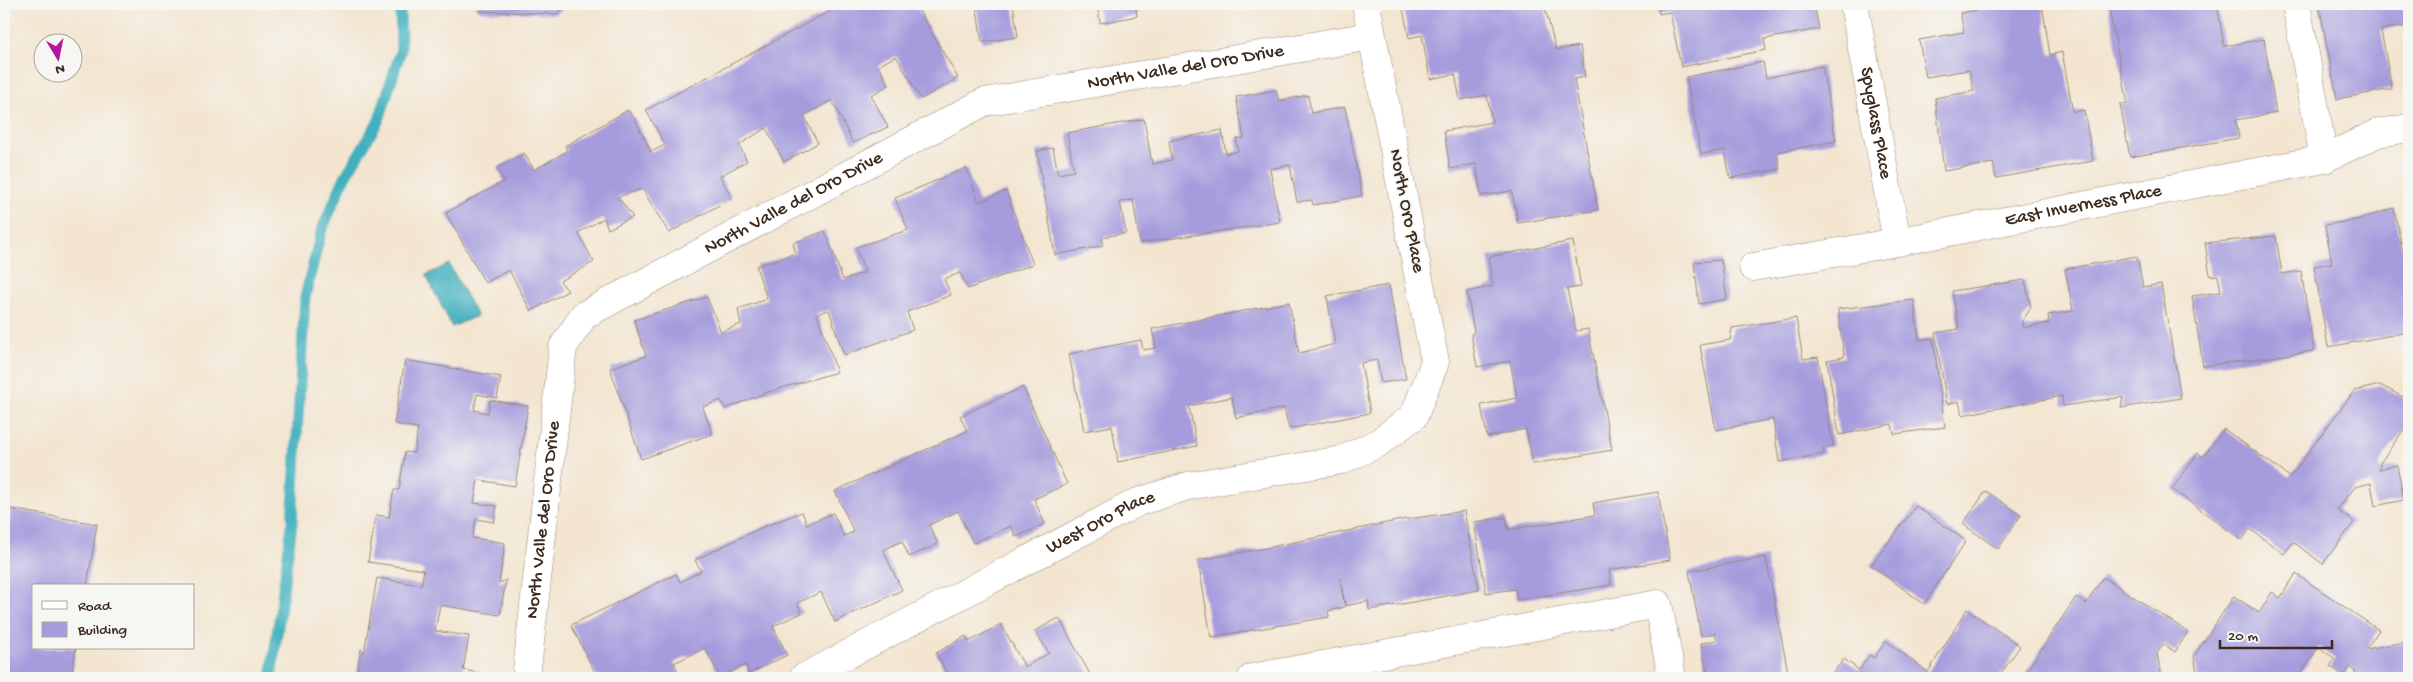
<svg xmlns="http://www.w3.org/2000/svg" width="2413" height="682" viewBox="0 0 2413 682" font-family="'Gochi Hand',sans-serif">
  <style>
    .water { fill: #41b0be; stroke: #3e6d6e }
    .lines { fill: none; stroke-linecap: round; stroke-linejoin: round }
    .stream { stroke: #41b0be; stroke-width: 11 }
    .building { fill: #a59bdd }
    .minor-casing { stroke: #978877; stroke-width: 29 }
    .minor { stroke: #fff; stroke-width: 28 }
    .labels { text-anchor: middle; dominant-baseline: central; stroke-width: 4; stroke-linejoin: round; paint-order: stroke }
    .street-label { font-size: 19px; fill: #3b2a1e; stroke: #f6f6f2 }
  </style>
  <rect width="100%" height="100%" fill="#f6f6f2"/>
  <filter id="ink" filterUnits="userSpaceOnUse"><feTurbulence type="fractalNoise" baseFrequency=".02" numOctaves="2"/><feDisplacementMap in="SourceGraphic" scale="10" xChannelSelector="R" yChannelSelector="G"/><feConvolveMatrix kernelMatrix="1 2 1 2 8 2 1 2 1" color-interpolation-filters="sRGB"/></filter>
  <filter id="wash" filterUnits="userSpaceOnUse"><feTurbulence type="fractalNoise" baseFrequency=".0096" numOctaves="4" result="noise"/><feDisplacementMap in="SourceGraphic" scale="20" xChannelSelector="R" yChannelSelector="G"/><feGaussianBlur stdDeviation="1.12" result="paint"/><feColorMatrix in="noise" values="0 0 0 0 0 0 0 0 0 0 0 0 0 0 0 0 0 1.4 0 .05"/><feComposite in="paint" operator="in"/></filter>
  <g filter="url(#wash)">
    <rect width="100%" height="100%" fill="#f3e5d0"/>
    <path class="water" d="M449,264L477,316L452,327L426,275Z"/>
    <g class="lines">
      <path class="stream" d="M271,678L292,524L305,297L321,232L345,177L379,120L401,50L400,4"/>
    </g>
    <g id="blocks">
      <path class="building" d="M478,4H564V8L556,14L478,11Z
        M843,4H915L958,78L921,99L896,56L878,66L889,85L871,95L888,127L853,143L832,100L804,116L818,143L784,162L766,128L739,145L747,161L720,176L732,198L669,233L642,189L618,197L633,217L608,229L604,218L578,233L594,262L560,281L568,291L531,311L509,270L485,283L446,213L504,181L497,168L524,153L534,170L567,151L565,146L628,110L635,119L651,152L665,145L646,110Z
        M976,4H1013L1018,37L982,42Z
        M1097,4H1158V5L1136,9L1137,16L1100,23Z
        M1402,4H1544L1556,50L1580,46L1585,77L1574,79L1598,210L1518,223L1512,191L1481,196L1476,164L1450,169L1444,131L1492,122L1487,95L1460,100L1455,74L1430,79L1422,35L1409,38Z
        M1658,4H1814L1819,29L1764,39L1766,50L1681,67L1670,12L1659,14Z
        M2015,4H2042L2050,55L2062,52L2073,112L2084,110L2093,161L1996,178L1993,163L1944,171L1935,98L1974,91L1969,70L1926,77L1919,40L1964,32L1960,13Z
        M2108,4H2217L2224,46L2264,39L2276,113L2236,120L2239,138L2130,157L2120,104H2128Z
        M2319,4H2409V25L2381,30L2392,89L2337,99Z
        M1763,62L1766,78L1822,66L1836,141L1777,152L1780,169L1730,178L1725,150L1701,154L1686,77Z
        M1276,90L1279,101L1308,95L1311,113L1345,107L1362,196L1313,205L1312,200L1297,202L1290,165L1270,169L1280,222L1140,243L1133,200L1120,202L1126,233L1103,237L1102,246L1055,255L1037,151L1053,148L1058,174L1074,171L1067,133L1144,119L1152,164L1172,160L1169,141L1222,130L1226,154L1238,151L1236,139L1244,138L1236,97Z
        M966,168L979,202L1006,191L1033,264L968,289L960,273L944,279L951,295L907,312L913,330L844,355L829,310L817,314L837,372L768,392L725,409L721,400L703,407L712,434L641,459L610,368L646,356L634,320L707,297L721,332L741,324L738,309L767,299L756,266L796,253L793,243L825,231L843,280L865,272L856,247L908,230L895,198Z
        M2394,208L2403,254L2409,253V332L2328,347L2314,266L2332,263L2325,225L2360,219Z
        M2276,236L2282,274L2301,271L2314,351L2203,366L2192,296L2221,292L2218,275L2210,276L2205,243Z
        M1573,241L1581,287L1567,289L1576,331L1588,329L1612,450L1533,464L1526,429L1487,437L1481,405L1517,398L1510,361L1477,367L1471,334L1474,332L1467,292L1493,286L1488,257Z
        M2137,256L2143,287L2161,284L2181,398L2121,408L2123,397L2063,406L2062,396L1962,415L1959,401L1947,404L1935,333L1959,329L1952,291L2025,280L2031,308L2022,321L2023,328L2049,323L2048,315L2073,311L2065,269Z
        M1721,260L1727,299L1699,304L1694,262Z
        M1389,285L1406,379L1381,383L1377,360L1361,363L1370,413L1289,429L1284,408L1236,418L1232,397L1189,406L1197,446L1118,462L1112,426L1084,431L1069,354L1141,340L1143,350L1156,348L1152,329L1289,302L1299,353L1316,349L1335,344L1327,296Z
        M1914,300L1919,340L1933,338L1945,427L1894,434L1892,424L1839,435L1827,360L1844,357L1838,309Z
        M1796,318L1803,359L1818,357L1833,446L1823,448L1824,454L1779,462L1773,419L1716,430L1700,345L1730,340L1732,328Z
        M405,360L501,377L497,398L477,394L474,410L488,413L490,400L528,406L515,486L478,480L474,503L497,506L494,522L476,519L472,538L505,543L499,583L506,580L500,615L440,605L435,631L469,636L463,670L495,676V678H356L361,649L364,653L377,578L421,585L424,570L368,562L376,515L389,517L394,490H399L405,452L414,453L418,428L394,424Z
        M2380,385L2403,397L2409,417V422L2380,463L2379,469L2397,465L2404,500L2375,506L2371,483L2355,487L2337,510L2354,522L2323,564L2293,542L2284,554L2250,529L2242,540L2172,489L2198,453L2203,457L2224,429L2290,477L2354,391Z
        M1023,387L1067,484L1034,499L1045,524L1016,537L1011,526L973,543L958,511L929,525L938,544L909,557L902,541L883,550L902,590L835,622L821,592L797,603L802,613L773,626L787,655L748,674L746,665L720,677L705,648L674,663L681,678H598L571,625L676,574L680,582L701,571L695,560L760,528L802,512L807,524L833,513L844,536L854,532L835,491L967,431L960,416Z
        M1986,491L2021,515L1998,549L1963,524Z
        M1658,492L1670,560L1609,570L1611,585L1517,600L1515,589L1486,593L1474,522L1506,517L1508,530L1595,515L1593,503Z
        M1916,506L1966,541L1924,604L1871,565Z
        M11,509L97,524L87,586H34V648H76L71,678H4V533H8Z
        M1464,511L1479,590L1369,610L1368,601L1345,606L1340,579L1345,607L1328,611L1329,617L1211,637L1198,560L1266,548L1401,520Z
        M1766,557L1789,678H1708L1701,643L1717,640L1715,633L1701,636L1689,571Z
        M2296,574L2379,630L2366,649L2404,642L2409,678H2356L2355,671L2350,667L2344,676L2330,666L2335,659L2319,647L2297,678H2198L2194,656L2234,596L2259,613L2272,592L2280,598Z
        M2103,577L2188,632L2175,652L2163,644L2157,654L2162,678H2022L2076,597L2086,604Z
        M1967,609L2020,646L1998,678H1829L1844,659L1859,670L1870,655L1874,658L1886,641L1928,672Z
        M1059,618L1092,678H949L936,653L966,636L969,642L1001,624L1025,667L1049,653L1035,631Z"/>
    </g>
  </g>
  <g filter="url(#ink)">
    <use href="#blocks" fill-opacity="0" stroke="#978877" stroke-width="1"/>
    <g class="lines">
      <g class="minor-casing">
        <g id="minor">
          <path id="s1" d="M1854,4L1897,242"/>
          <path d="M2296,4L2324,159"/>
          <path id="s2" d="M1753,267L1897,242L2324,159L2378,133L2409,128"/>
          <path id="s3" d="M526,678L563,347L584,315L984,102L1371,36"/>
          <path id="s4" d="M803,678L1138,502L1188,486L1342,460L1378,443L1414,416L1435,362L1366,4"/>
          <path d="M1252,678L1658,604L1672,678"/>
        </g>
      </g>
      <use href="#minor" class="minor"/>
    </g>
  </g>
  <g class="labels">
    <g class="street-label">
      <text stroke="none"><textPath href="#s3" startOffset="1029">North Valle del Oro Drive</textPath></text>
      <text stroke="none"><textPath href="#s1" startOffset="121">Spyglass Place</textPath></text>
      <text stroke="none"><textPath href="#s3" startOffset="609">North Valle del Oro Drive</textPath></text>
      <text stroke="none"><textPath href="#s2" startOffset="336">East Inverness Place</textPath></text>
      <text transform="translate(1406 211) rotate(79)">North Oro Place</text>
      <text stroke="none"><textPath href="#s3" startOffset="159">North Valle del Oro Drive</textPath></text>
      <text stroke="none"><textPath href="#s4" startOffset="336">West Oro Place</textPath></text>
    </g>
  </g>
  <rect width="2413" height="682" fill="none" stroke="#f6f6f2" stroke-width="20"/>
  <rect x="32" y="584" width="162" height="65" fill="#f6f6f2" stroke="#aba49d"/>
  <rect x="42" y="601" width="25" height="8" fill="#ffffff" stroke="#aba49d"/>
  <text x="78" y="610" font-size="15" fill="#3b2a1e">Road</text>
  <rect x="42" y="622" width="25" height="15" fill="#a59bdd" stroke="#aba49d"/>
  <text x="78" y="634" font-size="15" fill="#3b2a1e">Building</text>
  <g transform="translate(58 58) rotate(170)"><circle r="24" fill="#f6f6f2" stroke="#aba49d"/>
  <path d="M0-4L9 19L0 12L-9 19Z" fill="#b5179e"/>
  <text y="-8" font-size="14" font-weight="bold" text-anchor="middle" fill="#3b2a1e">N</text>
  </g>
  <path d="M2220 640v8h112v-8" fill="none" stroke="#3b2a1e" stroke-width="2.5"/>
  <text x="2228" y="640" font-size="15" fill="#3b2a1e" stroke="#f6f6f2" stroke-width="4" paint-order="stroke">20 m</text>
</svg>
